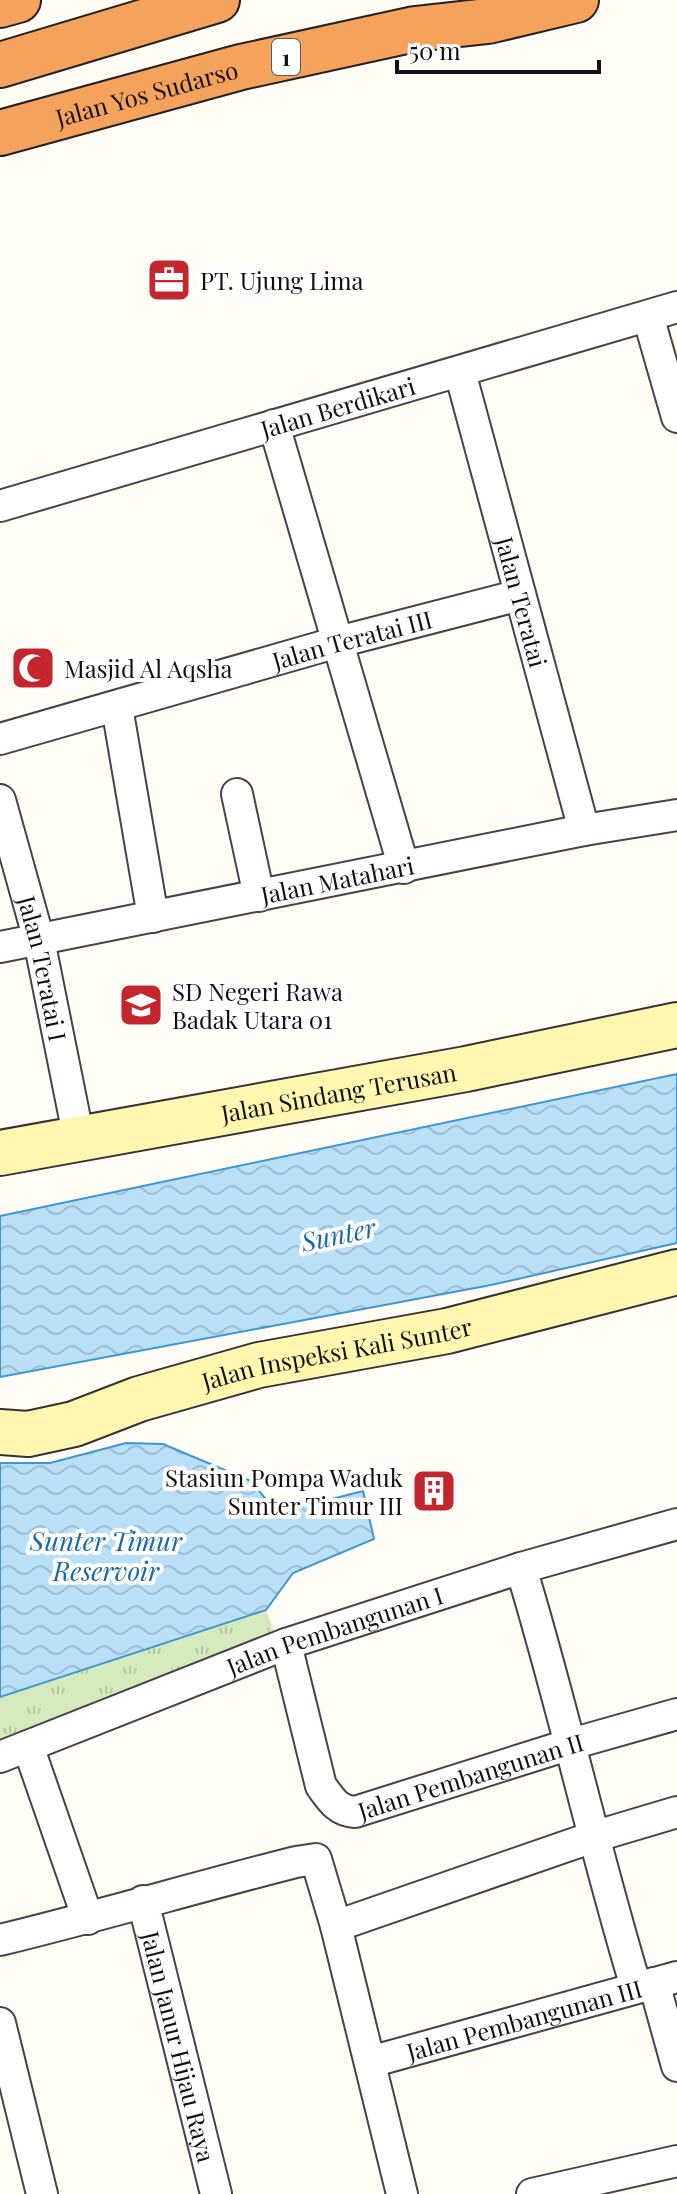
<svg xmlns="http://www.w3.org/2000/svg" width="677" height="2194" viewBox="0 0 677 2194" font-family="'Playfair Display',serif">
  <style>
    .grass { fill: url(#grass-tufts) }
    .water { fill: url(#water-waves); stroke: #3f96cf; stroke-width: 2 }
    .lines { fill: none; stroke-linecap: round; stroke-linejoin: round }
    .street-casing { stroke: #444; stroke-width: 34 }
    .secondary-casing { stroke: #333; stroke-width: 48 }
    .highway-casing { stroke: #222; stroke-width: 48 }
    .street { stroke: #fff; stroke-width: 30 }
    .secondary { stroke: #fff6b0; stroke-width: 44 }
    .highway { stroke: #f5a25d; stroke-width: 44 }
    .labels { text-anchor: middle; dominant-baseline: central; stroke-width: 8; stroke-linejoin: round; paint-order: stroke }
    .shield { fill: #fff; stroke: #585858; stroke-width: 2 }
    .shield-label { font-size: 22px; font-weight: bold; fill: #111 }
    .street-label { font-size: 24px; fill: #111; stroke: #fff }
    .poi-label { font-size: 24px; fill: #111; stroke: #fff; text-anchor: start }
    .water-label { font-size: 26px; font-style: italic; fill: #1768a6; stroke: #fff }
  </style>
  <defs>
    <pattern id="grass-tufts" width="24" height="20" patternUnits="userSpaceOnUse" patternTransform="scale(2)"><rect width="24" height="20" fill="#d5ebbd"/><path d="M3 7l-1-3M5 7V3M7 7l1-3M15 17l-1-3M17 17v-4M19 17l1-3" fill="none" stroke="#b6c8a1"/></pattern>
    <pattern id="water-waves" width="16" height="10" patternUnits="userSpaceOnUse" patternTransform="scale(2)"><rect width="16" height="10" fill="#b9e0f7"/><path d="M0 5q4-4 8 0t8 0" fill="none" stroke="#9ebfd3"/></pattern>
  </defs>
  <rect width="100%" height="100%" fill="#fffdf5"/>
  <path class="grass" d="M266,1610L280,1647L0,1740V1697Z"/>
  <path class="water" d="M677,1074V1243L491,1285L0,1377V1216Z
    M126,1443L163,1444L251,1481L277,1513L363,1491L374,1539L293,1573L266,1610L0,1697V1463H50Z"/>
  <g class="lines">
    <g class="street-casing">
      <g id="street">
        <path d="M648,316L677,417"/>
        <path id="s1" d="M460,372L584,830"/>
        <path d="M274,425L404,868"/>
        <path id="s2" d="M0,506L677,307"/>
        <path d="M117,707L153,917"/>
        <path id="s3" d="M0,739L338,642L520,595"/>
        <path d="M237,794L259,896"/>
        <path id="s4" d="M0,800L39,940L79,1139"/>
        <path id="s5" d="M0,947L584,830L677,815"/>
        <path d="M521,1568C563,1706 594,1848 636,1987"/>
        <path id="s6" d="M286,1644L321,1786C331,1799 337,1811 355,1812L571,1744L677,1714"/>
        <path d="M28,1746L88,1919"/>
        <path id="s7" d="M0,1757L286,1644L521,1568L677,1524"/>
        <path id="s8" d="M143,1901L216,2194"/>
        <path d="M336,1926L593,1837L677,1812"/>
        <path d="M0,1940C99,1916 197,1887 296,1862L316,1859L336,1926L402,2194"/>
        <path d="M654,1983L677,2066"/>
        <path d="M0,2023L42,2194"/>
        <path id="s9" d="M370,2062L677,1977"/>
        <path d="M532,2194L677,2161"/>
      </g>
    </g>
    <g class="secondary-casing">
      <g id="secondary">
        <path id="s10" d="M0,1153L466,1069L677,1025"/>
        <path id="s11" d="M0,1432L28,1434L74,1424L139,1399L259,1365L447,1331L677,1272"/>
      </g>
    </g>
    <g class="highway-casing">
      <g id="highway">
        <path d="M0,5L18,0"/>
        <path d="M0,65L217,0"/>
        <path id="s12" d="M0,133L241,67L415,29L488,21L576,0"/>
      </g>
    </g>
    <use href="#street" class="street"/>
    <use href="#secondary" class="secondary"/>
    <use href="#highway" class="highway"/>
  </g>
  <defs>
    <g id="office-square" transform="scale(2.3)"><rect x="-9" y="-9" width="18" height="18" rx="4" fill="#c4262e" stroke="#fff"/><path d="M-6-3h4V-5.5h4V-3h4V5H-6ZM-1-4.5V-3h2v-1.5ZM-6 0V1H6V0Z" fill="#fff"/></g>
    <g id="mosque-square" transform="scale(2.3)"><rect x="-9" y="-9" width="18" height="18" rx="4" fill="#c4262e" stroke="#fff"/><path d="M3.5-4.9A6 6 0 1 0 3.5 4.9A5 5 0 1 1 3.5-4.9Z" fill="#fff"/></g>
    <g id="school-square" transform="scale(2.3)"><rect x="-9" y="-9" width="18" height="18" rx="4" fill="#c4262e" stroke="#fff"/><path d="M0-5L7-2L0 1L-7-2ZM-4 1L0 2.5L4 1V4Q0 6-4 4Z" fill="#fff"/></g>
    <g id="building-square" transform="scale(2.3)"><rect x="-9" y="-9" width="18" height="18" rx="4" fill="#c4262e" stroke="#fff"/><path d="M-4-6H4V6H1V3H-1V6H-4ZM-2.5-4.3h1.7v1.8h-1.7ZM.8-4.3h1.7v1.8H.8ZM-2.5-1h1.7V.8h-1.7ZM.8-1h1.7V.8H.8Z" fill="#fff"/></g>
  </defs>
  <g fill-rule="evenodd">
    <use href="#office-square" x="169" y="280"/>
    <use href="#mosque-square" x="33" y="668"/>
    <use href="#school-square" x="141" y="1005"/>
    <use href="#building-square" x="434" y="1491"/>
  </g>
  <g class="labels">
    <rect class="shield" x="272" y="39" width="28" height="36" rx="6"/>
    <g class="shield-label">
      <text x="286" y="57">1</text>
    </g>
    <g class="street-label">
      <text stroke="none"><textPath href="#s12" startOffset="152">Jalan Yos Sudarso</textPath></text>
      <text stroke="none"><textPath href="#s2" startOffset="352">Jalan Berdikari</textPath></text>
      <text stroke="none"><textPath href="#s1" startOffset="238">Jalan Teratai</textPath></text>
      <text stroke="none"><textPath href="#s3" startOffset="366">Jalan Teratai III</textPath></text>
      <text stroke="none"><textPath href="#s5" startOffset="344">Jalan Matahari</textPath></text>
      <text stroke="none"><textPath href="#s4" startOffset="174">Jalan Teratai I</textPath></text>
      <text stroke="none"><textPath href="#s10" startOffset="344">Jalan Sindang Terusan</textPath></text>
      <text stroke="none"><textPath href="#s11" startOffset="348">Jalan Inspeksi Kali Sunter</textPath></text>
      <text stroke="none"><textPath href="#s7" startOffset="358">Jalan Pembangunan I</textPath></text>
      <text stroke="none"><textPath href="#s6" startOffset="312">Jalan Pembangunan II</textPath></text>
      <text stroke="none"><textPath href="#s9" startOffset="160">Jalan Pembangunan III</textPath></text>
      <text stroke="none"><textPath href="#s8" startOffset="150">Jalan Janur Hijau Raya</textPath></text>
    </g>
    <g class="poi-label">
      <text x="200" y="280">PT. Ujung Lima</text>
      <text x="64" y="668">Masjid Al Aqsha</text>
      <text x="172" y="991">SD Negeri Rawa<tspan x="172" dy="28">Badak Utara 01</tspan></text>
      <text x="403" y="1477" text-anchor="end">Stasiun Pompa Waduk<tspan x="403" dy="28">Sunter Timur III</tspan></text>
    </g>
    <g class="water-label">
      <text transform="translate(338 1234) rotate(-12)">Sunter</text>
      <text x="106" y="1540">Sunter Timur<tspan x="106" dy="30">Reservoir</tspan></text>
    </g>
  </g>
  <path d="M397 60v12h202v-12" fill="none" stroke="#111111" stroke-width="4"/>
  <text x="409" y="60" font-size="24" fill="#111111" stroke="#ffffff" stroke-width="6" paint-order="stroke">50 m</text>
</svg>
